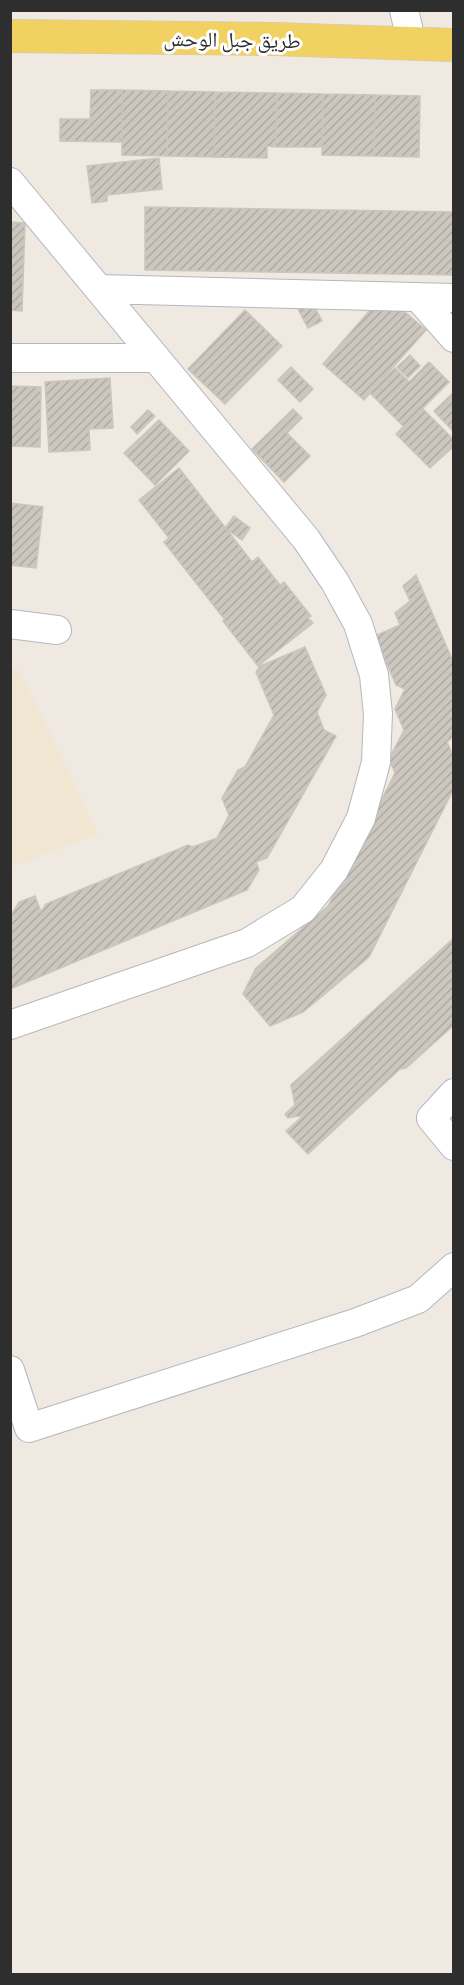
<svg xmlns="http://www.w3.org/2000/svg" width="464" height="1985" viewBox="0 0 464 1985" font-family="Manrope,'Noto Naskh Arabic',sans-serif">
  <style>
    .education { fill: #f0e6d1 }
    .building { fill: url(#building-hatch); stroke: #cbc5ba; stroke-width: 1.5 }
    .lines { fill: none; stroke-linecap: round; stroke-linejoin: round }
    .minor-casing { stroke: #b4b7c1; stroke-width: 30 }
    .major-casing { stroke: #c9c9c9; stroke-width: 34 }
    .minor { stroke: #fff; stroke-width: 28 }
    .major { stroke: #f2d163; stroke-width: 33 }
    .labels { text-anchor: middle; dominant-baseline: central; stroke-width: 6; stroke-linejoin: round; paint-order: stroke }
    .street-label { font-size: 21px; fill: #2e2e2e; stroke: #fff }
  </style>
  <defs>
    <pattern id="building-hatch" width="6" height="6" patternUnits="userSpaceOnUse" patternTransform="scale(1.5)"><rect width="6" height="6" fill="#cbc7bf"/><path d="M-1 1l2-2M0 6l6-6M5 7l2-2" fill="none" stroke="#afaba4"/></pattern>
  </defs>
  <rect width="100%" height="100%" fill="#efe9e1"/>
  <path class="education" d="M11,669L19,670L98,834L11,867Z"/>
  <path class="building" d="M91,90H122V142L60,141V119H90Z
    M122,90L168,91L167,156L122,155Z
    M168,91L215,92L214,157L167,156Z
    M215,92L277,93L276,147L267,146V158L214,157Z
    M277,93L323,94L322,147H276Z
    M323,94L375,95L374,156L322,155Z
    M375,95L420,96L419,157L374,156Z
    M159,158L162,189L107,195V201L92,203L87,166Z
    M145,207L454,212V275L145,270Z
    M10,222L25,223L22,311L10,310Z
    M384,294L426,330L364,400L323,364Z
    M311,300L322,321L308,328L297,307Z
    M245,310L282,346L225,404L188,369Z
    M410,355L420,366L408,378L397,367Z
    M429,362L449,382L404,427L370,393L395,368L409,382Z
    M291,367L313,389L300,402L278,380Z
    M110,378L113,428L89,429L90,450L49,452L45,382Z
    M10,386L41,387L40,447L10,446Z
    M453,393H454V432L434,411Z
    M422,408L454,440V446L430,468L396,434Z
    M293,409L302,418L287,433L310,456L284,482L252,449Z
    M148,410L155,416L137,434L131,427Z
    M159,420L189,451L155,485L124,453Z
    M179,468L252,562L258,557L280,585L284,582L311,616L308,618L313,623L258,666L223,621L225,620L164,542L169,538L139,500Z
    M10,503L43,507L36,568L10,565Z
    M234,516L250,528L242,540L225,528Z
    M416,575L454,664V736L447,742L454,758V788L369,957L303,1012L270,1026L243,994L256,968L328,906L395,773L389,759L404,730L395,709L405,689L396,685L375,636L400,625L395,613L410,601L403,586Z
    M305,647L326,695L317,712L324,730L336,736L267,858L256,862L259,870L247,890L10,989V917L19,902L35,896L41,912L46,904L188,845L193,847L217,838L229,815L222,798L238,770L245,767L274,715L256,672L260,666Z
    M454,938V1025L406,1068L400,1069L308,1154L286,1131L304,1115L288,1118L285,1114L295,1105L291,1085Z"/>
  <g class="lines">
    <g class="minor-casing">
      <path id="minor" d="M404,10L412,44
        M10,182L306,539L335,582L358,624L374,675L378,714L376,762L361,818L334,870L303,909L247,943L10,1025
        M99,289L454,298
        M418,297L454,338
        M10,358H156
        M10,624L57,630
        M454,1093L431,1118L454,1146
        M10,1370L29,1428L355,1323L418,1299L454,1267"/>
    </g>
    <g class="major-casing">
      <path id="major" d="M10,36L274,39L454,45"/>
    </g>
    <use href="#minor" class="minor"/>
    <use href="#major" class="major"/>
  </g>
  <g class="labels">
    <g class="street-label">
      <text transform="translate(232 39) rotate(1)">طريق جبل الوحش</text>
    </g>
  </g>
  <rect width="464" height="1985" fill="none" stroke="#2e2e2e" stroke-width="24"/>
</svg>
